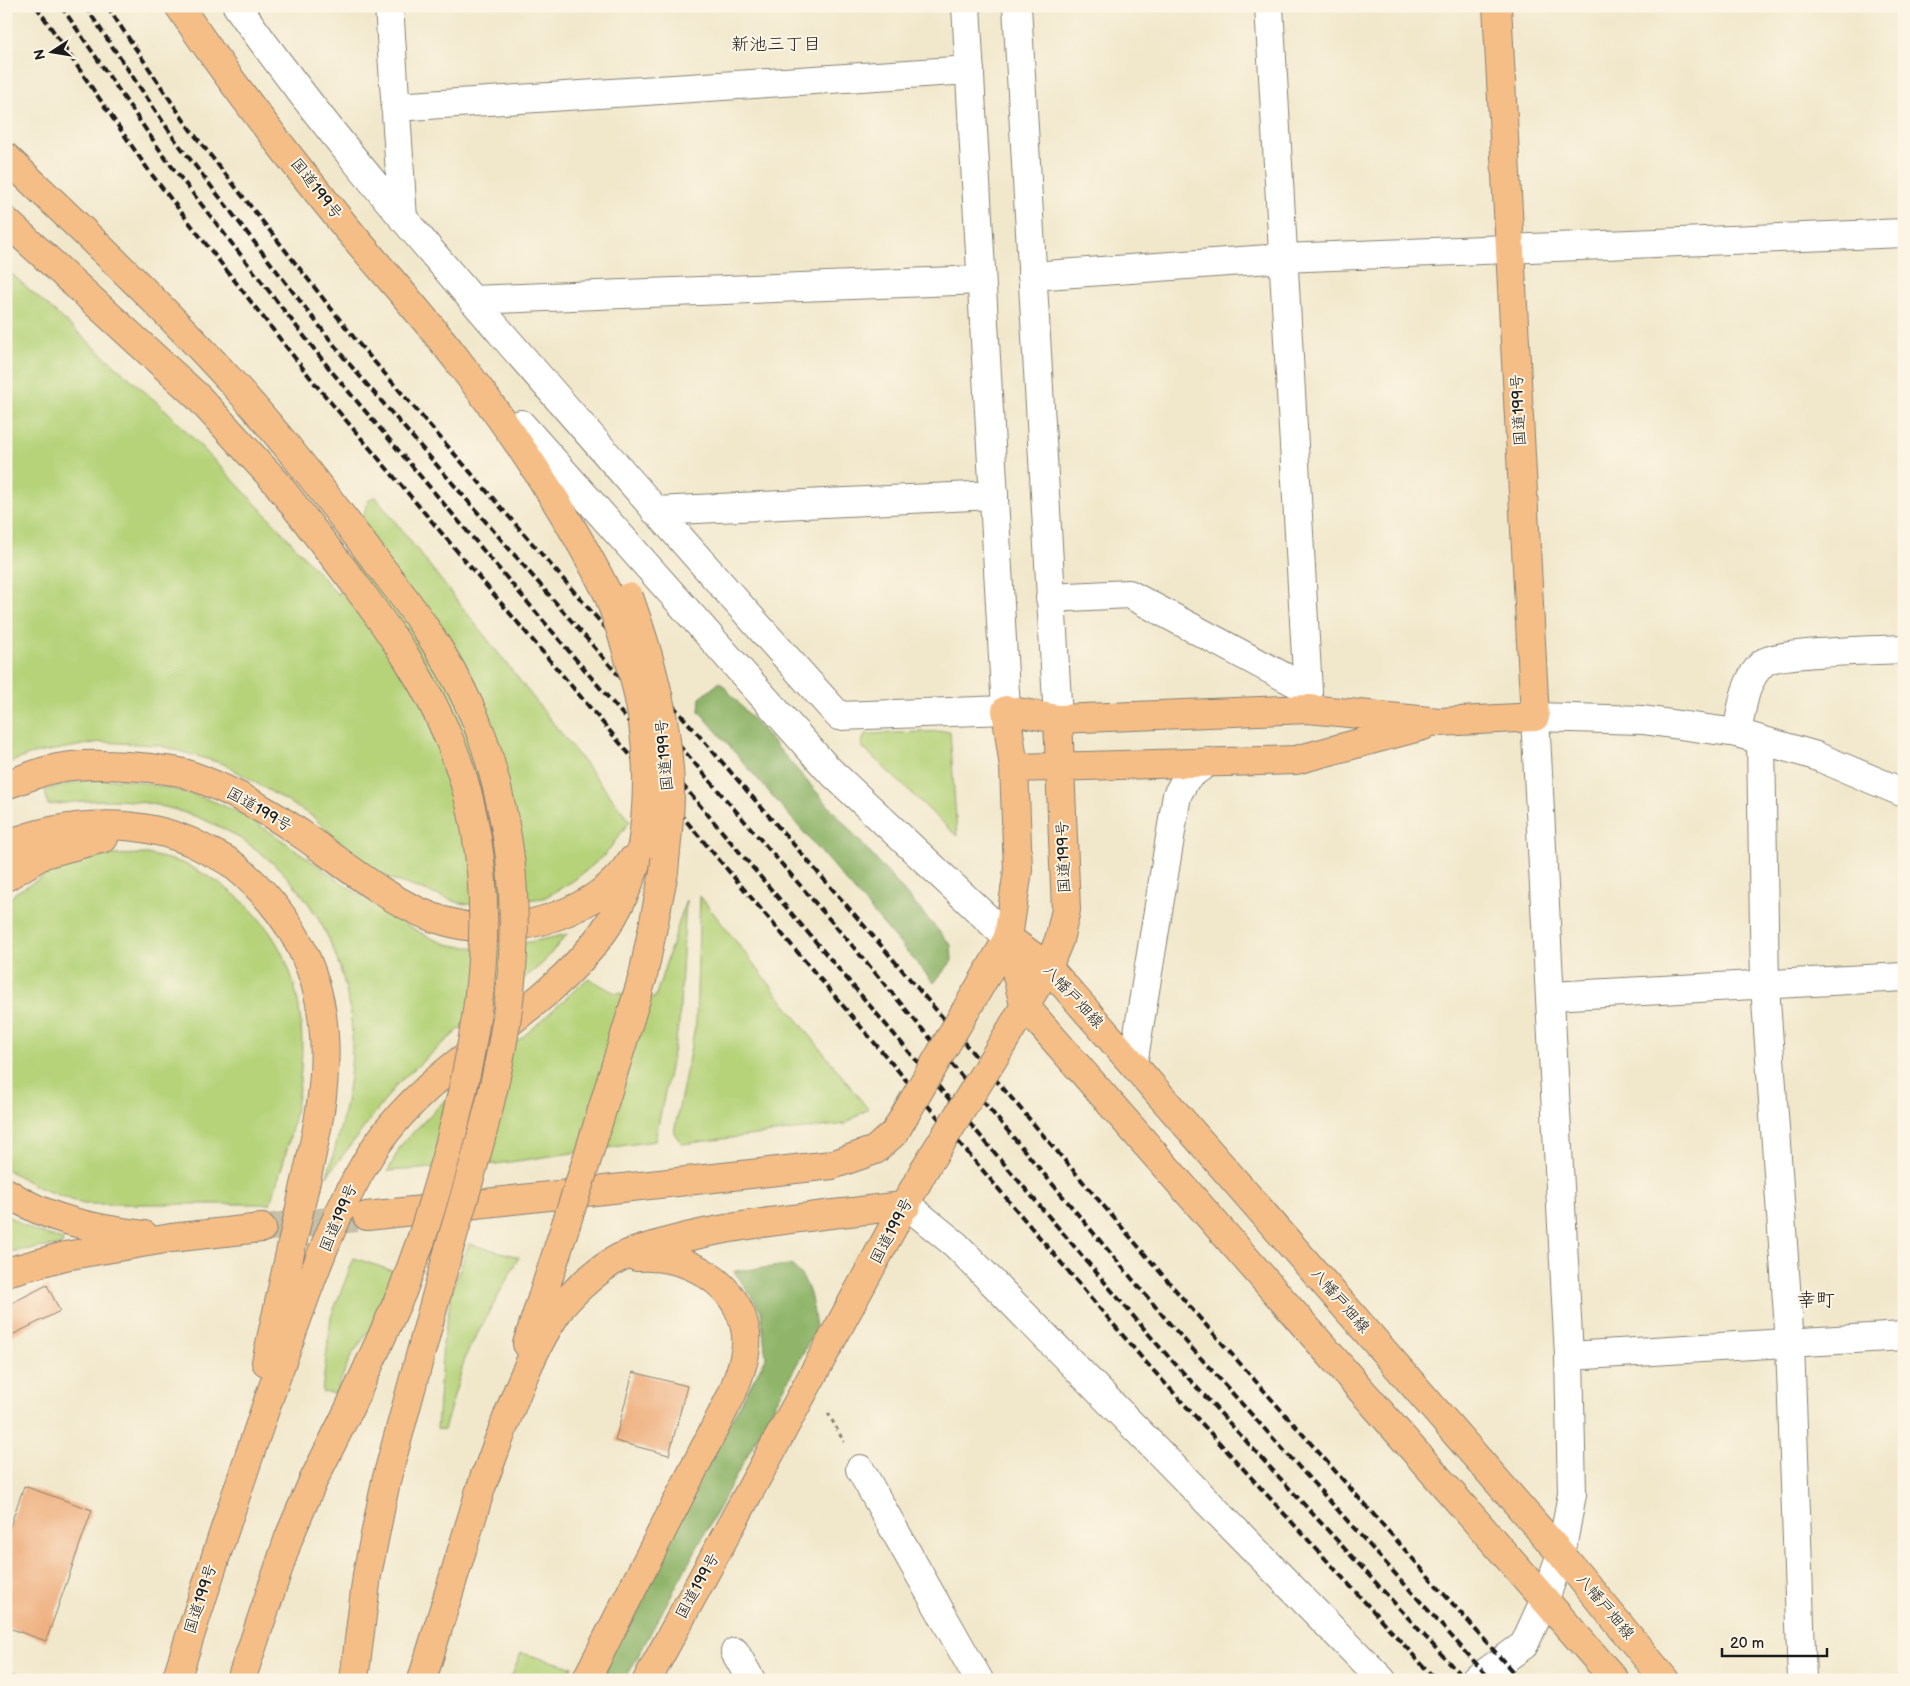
<svg xmlns="http://www.w3.org/2000/svg" width="1910" height="1686" viewBox="0 0 1910 1686" font-family="'Balsamiq Sans','Klee One',sans-serif">
  <style>
    .green { fill: #b6d37a; stroke: #69784b }
    .forest { fill: #90b56a; stroke: #566843 }
    .building { fill: #efb181 }
    .lines { fill: none; stroke-linecap: round; stroke-linejoin: round }
    .trunk-tunnel { stroke: #c6bfa9; stroke-width: 28; stroke-dasharray: 28 14; stroke-linecap: butt }
    .minor-casing { stroke: #868274; stroke-width: 30 }
    .tertiary-casing { stroke: #868274; stroke-width: 30 }
    .primary-casing { stroke: #868274; stroke-width: 30 }
    .trunk-casing { stroke: #868274; stroke-width: 30 }
    .motorway-casing { stroke: #868274; stroke-width: 30 }
    .path { stroke: #868274; stroke-width: 3; stroke-dasharray: 4 4; stroke-linecap: butt }
    .minor { stroke: #fff; stroke-width: 28 }
    .tertiary { stroke: #fff; stroke-width: 28 }
    .primary { stroke: #f6be87; stroke-width: 28 }
    .trunk { stroke: #f6be87; stroke-width: 28 }
    .motorway { stroke: #f6be87; stroke-width: 28 }
    .rail { stroke: #1c1c1c; stroke-width: 4; stroke-dasharray: 8 4; stroke-linecap: butt }
    .trunk-bridge-casing { stroke: #868274; stroke-width: 30; stroke-linecap: butt }
    .motorway-bridge-casing { stroke: #868274; stroke-width: 30; stroke-linecap: butt }
    .trunk-bridge { stroke: #f6be87; stroke-width: 28 }
    .motorway-bridge { stroke: #f6be87; stroke-width: 28 }
    .labels { text-anchor: middle; dominant-baseline: central; stroke-width: 4; stroke-linejoin: round; paint-order: stroke }
    .street-label { font-size: 16px; fill: #1c1c1c; stroke: #fcf5e5 }
    .neighbourhood-label { font-size: 18px; fill: #1c1c1c; stroke: #fcf5e5 }
    .quarter-label { font-size: 19px; fill: #1c1c1c; stroke: #fcf5e5 }
  </style>
  <rect width="100%" height="100%" fill="#fcf5e5"/>
  <filter id="ink" filterUnits="userSpaceOnUse"><feTurbulence type="fractalNoise" baseFrequency=".02" numOctaves="2"/><feDisplacementMap in="SourceGraphic" scale="10" xChannelSelector="R" yChannelSelector="G"/><feConvolveMatrix kernelMatrix="1 2 1 2 8 2 1 2 1" color-interpolation-filters="sRGB"/></filter>
  <filter id="wash" filterUnits="userSpaceOnUse"><feTurbulence type="fractalNoise" baseFrequency=".0096" numOctaves="4" result="noise"/><feDisplacementMap in="SourceGraphic" scale="20" xChannelSelector="R" yChannelSelector="G"/><feGaussianBlur stdDeviation="1.12" result="paint"/><feColorMatrix in="noise" values="0 0 0 0 0 0 0 0 0 0 0 0 0 0 0 0 0 1.4 0 .05"/><feComposite in="paint" operator="in"/></filter>
  <g filter="url(#wash)">
    <rect width="100%" height="100%" fill="#f1e8cc"/>
    <path class="green" d="M6,269L169,413L276,525L338,595L368,501L375,496L630,821L604,856L573,881L544,898L476,905L460,903L391,879L352,853L312,816L224,764L158,745L100,742L32,754L6,764Z
      M950,731L957,836L861,746L865,734Z
      M122,779C161,786 200,793 235,811C289,840 337,883 389,914C407,925 427,938 447,944C480,953 534,942 567,934L542,964L463,1026L398,1083L327,1176C342,1127 356,1072 351,1020C338,905 259,823 146,803C114,797 81,801 48,805L45,790L81,781Z
      M147,854C161,858 178,860 191,867C332,937 314,1077 270,1204H83L37,1187L6,1169V904L15,893L63,865L109,855Z
      M700,896L868,1109L845,1124L682,1144L674,1133L696,1022Z
      M686,900L679,1023L655,1141L496,1164L388,1171L401,1145L441,1104L531,1030L588,978L613,992L655,998Z
      M6,1215L32,1230L63,1240L62,1245L6,1252Z
      M469,1244L519,1257L466,1355L444,1430L437,1429L443,1343L452,1290Z
      M354,1258L396,1272L373,1325L351,1356L335,1394L322,1392L331,1317Z
      M521,1653L573,1667L564,1680H510Z"/>
    <path class="forest" d="M720,682L951,945L952,961L934,983L699,711L700,698Z
      M791,1265C811,1280 813,1306 816,1329L625,1680H603L623,1617L647,1568L766,1358L761,1311L734,1271Z"/>
    <g id="blocks">
      <path class="building" d="M47,1285L60,1311L6,1338V1306Z
        M633,1372L687,1386L669,1455L615,1441Z
        M24,1486L92,1510L46,1641L6,1627V1538Z
        M6,1674L22,1679V1680H6Z"/>
    </g>
  </g>
  <g filter="url(#ink)">
    <use href="#blocks" fill-opacity="0" stroke="#868274" stroke-width="1"/>
    <g class="lines">
      <path class="trunk-tunnel" d="M262,1228L357,1218"/>
      <g class="minor-casing">
        <path id="minor" d="M237,6C318,121 410,227 502,334C613,462 725,590 839,716L1006,710
          M389,6L403,219
          M1269,6L1309,709
          M395,107L970,70
          M1032,276L1283,258L1904,233
          M472,300L981,280
          M655,511L994,495
          M1050,598L1129,594L1307,689
          M1737,733C1742,709 1744,680 1763,663C1776,652 1881,650 1904,649
          M1761,741L1765,986L1790,1344L1802,1680
          M1551,996L1904,977
          M1133,1064L1177,795L1187,777L1208,762
          M907,1205L956,1245L1382,1680
          M1569,1356L1904,1336
          M860,1469L979,1680
          M735,1652L751,1680
          M1475,1680L1524,1645L1545,1599"/>
      </g>
      <g class="tertiary-casing">
        <path id="tertiary" d="M966,6L1006,710
          M1017,6L1058,719
          M521,424L826,767L1008,938
          M1545,1599L1561,1554L1572,1494L1569,1356L1535,717L1643,720L1737,733L1816,756L1904,793"/>
      </g>
      <g class="primary-casing">
        <path id="primary" d="M1008,938L1048,967L1561,1554L1665,1680
          M1008,938L1024,1005L1615,1680"/>
      </g>
      <g class="trunk-casing">
        <path id="trunk" d="M179,6C230,82 287,155 345,226C383,272 425,317 461,365C516,436 567,513 608,594
          M1014,768L1296,760L1423,726
          M6,785C20,780 35,774 49,770C79,762 120,765 151,768C161,770 174,770 184,773C229,788 269,811 307,838C387,896 451,954 556,916C587,905 613,888 631,861
          M6,845C66,820 143,817 201,847C211,853 223,857 232,864C286,907 320,965 324,1035C328,1092 313,1149 301,1203C289,1256 278,1309 266,1362
          M6,877L44,854L104,838
          M966,1010L1008,938L1018,870L1014,768L1006,710L1058,719L1309,709L1439,722L1535,717L1497,6
          M998,1051L1048,967L1059,940L1066,910L1058,719
          M584,1169L643,976L664,872
          M6,1192C47,1220 96,1229 144,1235
          M367,1216L832,1165L875,1150L895,1132
          M6,1272L65,1256L171,1238L262,1228
          M527,1344L566,1224
          M479,1493C502,1435 525,1356 562,1306C576,1289 598,1270 617,1259C631,1251 651,1247 667,1242C744,1221 827,1216 907,1205
          M176,1680C211,1570 246,1461 285,1353C309,1285 336,1206 376,1146C435,1059 539,1019 601,935C621,908 632,877 642,846
          M422,1680L485,1475
          M586,1680L732,1394C739,1375 748,1354 746,1334C739,1282 685,1253 637,1257
          M647,1680L924,1170"/>
      </g>
      <g class="motorway-casing">
        <path id="motorway" d="M6,157C82,230 158,301 229,379C282,437 329,499 376,561
          M6,221L198,397L276,482L351,579
          M241,1680L289,1537L313,1481L349,1409L402,1292L421,1240
          M354,1680L367,1575L386,1481L449,1249"/>
      </g>
      <path class="path" d="M828,1413L844,1442"/>
      <use href="#minor" class="minor"/>
      <use href="#tertiary" class="tertiary"/>
      <use href="#primary" class="primary"/>
      <use href="#trunk" class="trunk"/>
      <use href="#motorway" class="motorway"/>
      <path class="rail" d="M36,6L149,171L316,385L1142,1358L1436,1680
        M61,6L166,159L332,372L1157,1344L1465,1680
        M85,6L176,141L345,359L850,943L1170,1324L1491,1680
        M107,6L189,128L359,344L867,929L1190,1307L1520,1680"/>
      <g class="trunk-bridge-casing">
        <path id="trunk-bridge" d="M608,594C640,681 656,752 642,846
          M629,597C649,652 665,710 669,769C672,803 667,838 664,872
          M895,1132L966,1010
          M924,1170L998,1051
          M566,1224L584,1169"/>
      </g>
      <g class="motorway-bridge-casing">
        <path id="motorway-bridge" d="M376,561C412,607 446,654 470,707C484,737 493,769 500,801C537,959 494,1098 449,1249
          M351,579C390,631 427,683 451,744C516,904 471,1083 421,1240"/>
      </g>
      <use href="#trunk-bridge" class="trunk-bridge"/>
      <use href="#motorway-bridge" class="motorway-bridge"/>
    </g>
  </g>
  <g class="labels">
    <g class="street-label">
      <text transform="translate(316 189) rotate(52)">国道199号</text>
      <text transform="translate(1519 410) rotate(-93)">国道199号</text>
      <text transform="translate(665 755) rotate(-95)">国道199号</text>
      <text transform="translate(259 810) rotate(30)">国道199号</text>
      <text transform="translate(1064 857) rotate(-92)">国道199号</text>
      <text transform="translate(1073 997) rotate(47)">八幡戸畑線</text>
      <text transform="translate(339 1218) rotate(-67)">国道199号</text>
      <text transform="translate(892 1231) rotate(-62)">国道199号</text>
      <text transform="translate(1340 1301) rotate(49)">八幡戸畑線</text>
      <text transform="translate(698 1586) rotate(-61)">国道199号</text>
      <text transform="translate(201 1599) rotate(-72)">国道199号</text>
      <text transform="translate(1605 1607) rotate(50)">八幡戸畑線</text>
    </g>
    <g class="neighbourhood-label">
      <text x="776" y="44">新池三丁目</text>
    </g>
    <g class="quarter-label">
      <text x="1816" y="1300">幸町</text>
    </g>
  </g>
  <rect width="1910" height="1686" fill="none" stroke="#fcf5e5" stroke-width="25"/>
  <g transform="translate(52 52) rotate(258)" stroke="#fcf5e5" stroke-width="4" paint-order="stroke">
  <path d="M0-4L9 19L0 12L-9 19Z" fill="#1c1c1c"/>
  <text y="-8" font-size="14" font-weight="bold" text-anchor="middle" fill="#1c1c1c">N</text>
  </g>
  <path d="M1722 1648v8h105v-8" fill="none" stroke="#1c1c1c" stroke-width="2.5"/>
  <text x="1730" y="1648" font-size="15" fill="#1c1c1c" stroke="#fcf5e5" stroke-width="4" paint-order="stroke">20 m</text>
</svg>
